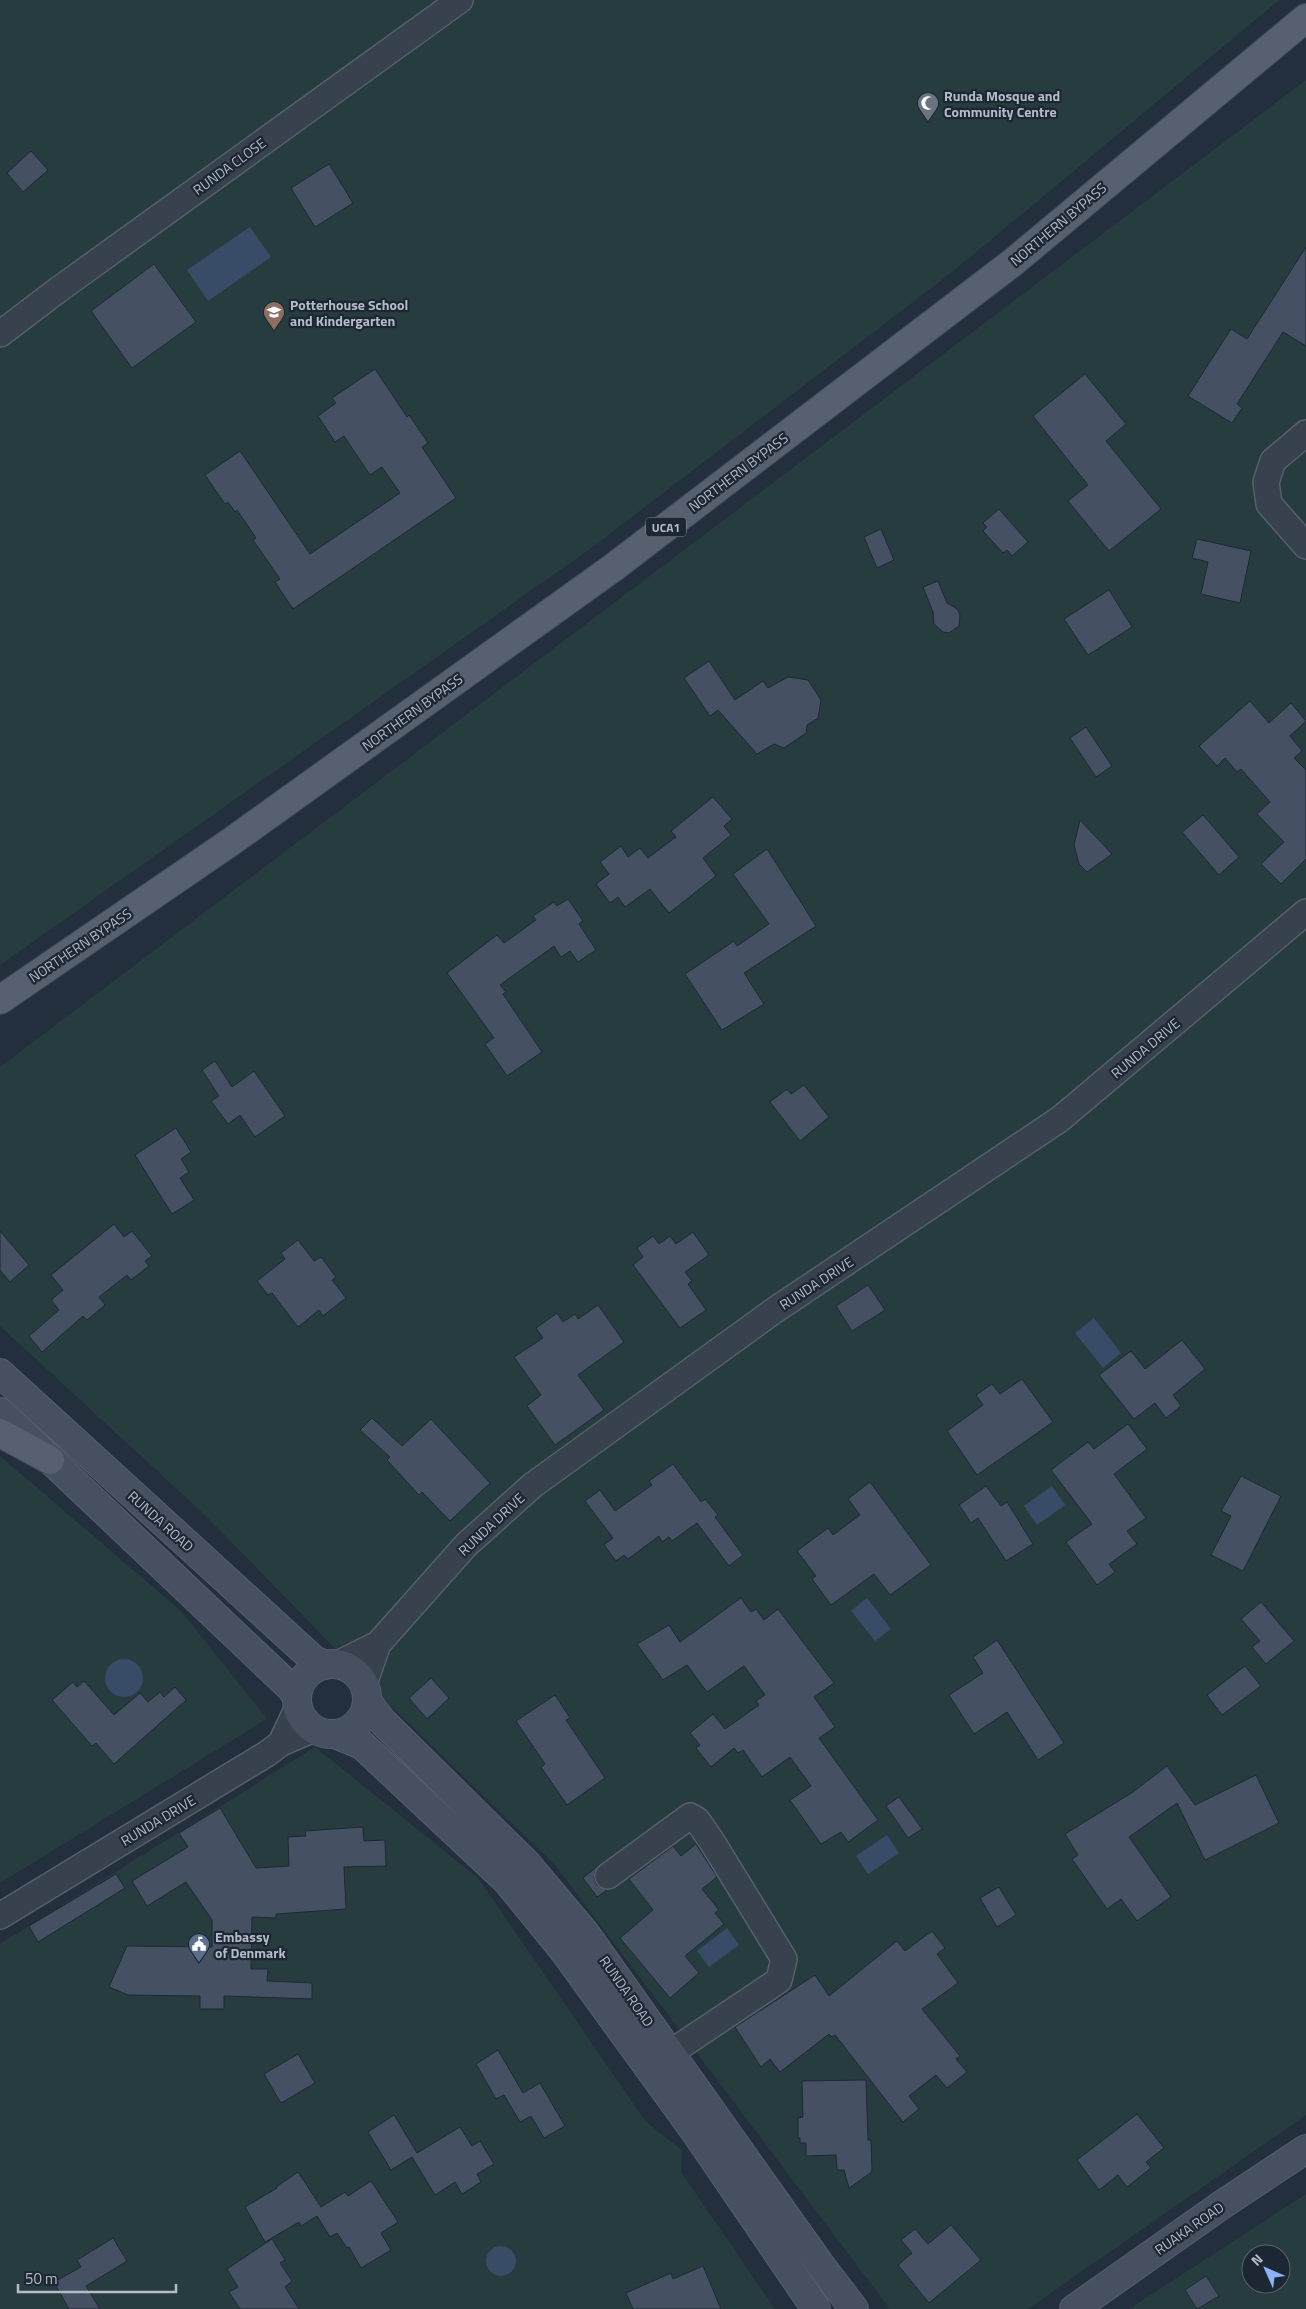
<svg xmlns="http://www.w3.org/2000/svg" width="1306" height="2309" viewBox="0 0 1306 2309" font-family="'Titillium Web',sans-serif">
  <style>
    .green { fill: #263c3f; fill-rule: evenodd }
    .water { fill: #394c67 }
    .building { fill: #455162; stroke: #1f2835 }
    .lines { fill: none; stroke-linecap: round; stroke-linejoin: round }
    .street-casing { stroke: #565f6c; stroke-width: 28 }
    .secondary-casing { stroke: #565f6c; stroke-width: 30 }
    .primary-casing { stroke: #414a57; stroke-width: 30 }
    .street { stroke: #38414e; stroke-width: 25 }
    .secondary { stroke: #465061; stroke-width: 28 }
    .primary { stroke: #56606e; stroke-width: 28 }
    .labels { text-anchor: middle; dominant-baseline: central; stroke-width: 4.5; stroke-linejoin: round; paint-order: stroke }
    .shield { fill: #1d2633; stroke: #878f9c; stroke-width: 1 }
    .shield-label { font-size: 12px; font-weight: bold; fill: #b4bcc9 }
    .poi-label { font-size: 14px; font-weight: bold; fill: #b4bcc9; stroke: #1d2633; text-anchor: start }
    .street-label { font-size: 14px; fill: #b4bcc9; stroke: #1d2633 }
  </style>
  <rect width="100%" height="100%" fill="#242f3e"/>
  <path class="green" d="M0,0H1279L951,273L590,549L0,965Z
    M1306,80V2115L1028,2309H890L555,1865L393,1708L206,1516L0,1326V1067Z
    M0,1456L181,1611L267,1719L0,1883Z
    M315,1747L478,1878L646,2122L682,2150L681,2172L775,2309H0V1944Z
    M1306,2194V2309H1129ZM1251,2254H1281V2284H1251Z"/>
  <path class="water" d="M250,227L271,257L208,301L187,270Z
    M1094,1318L1121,1353L1103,1368L1075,1333Z
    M1052,1486L1065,1505L1037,1525L1024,1506Z
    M867,1598L891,1629L875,1641L851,1611Z
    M105 1678a19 19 0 1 1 38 0a19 19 0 1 1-38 0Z
    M887,1835L899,1853L868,1874L856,1856Z
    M727,1928L739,1945L709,1967L697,1951Z
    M486 2261a15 15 0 1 1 30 0a15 15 0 1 1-30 0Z"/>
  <path class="building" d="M31,151L48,170L23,192L7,173Z
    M329,164L353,203L315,227L291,188Z
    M1306,247V346L1283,332L1237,404L1242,408L1232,423L1188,396L1231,329L1247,339Z
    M154,264L196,322L132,368L91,311Z
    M375,369L407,417L409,415L428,443L422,447L456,498L293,609L275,582L280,579L253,540L256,538L237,510L235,512L228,502L225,504L205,475L240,451L310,554L400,493L382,467L370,475L344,436L335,442L318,416L336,403L332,398Z
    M1085,374L1126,424L1106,441L1161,509L1109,551L1068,501L1088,485L1033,416Z
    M999,509L1028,542L1012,556L1007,550L1003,553L983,531L987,527L983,523Z
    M881,529L894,560L877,568L864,537Z
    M1197,539L1251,551L1240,603L1201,594L1208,562L1192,558Z
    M938,581L947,603L957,609L960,615L959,626L949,633L943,632L934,624L933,612L923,587Z
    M1109,590L1132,627L1088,655L1064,619Z
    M709,661L735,700L763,681L768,688L788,677L808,680L821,700L818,718L807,725L806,733L784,748L774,744L757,754L718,710L710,716L684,678Z
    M1250,701L1269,723L1291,703L1306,721L1290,736L1302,751L1294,758L1306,770V859L1281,884L1261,864L1284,842L1257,814L1270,802L1241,769L1237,772L1225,758L1217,766L1199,746Z
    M1086,727L1112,766L1096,777L1070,738Z
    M713,797L732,819L724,826L731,835L703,858L716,876L669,913L650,889L625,907L618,897L610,903L596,884L609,874L600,862L621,846L628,857L640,848L648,858L676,837L671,831Z
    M1203,815L1239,857L1219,875L1182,832Z
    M1080,820L1112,854L1087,872L1079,864L1074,845Z
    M767,849L816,926L744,973L764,1004L722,1030L685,974L734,941L737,946L769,924L733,874Z
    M568,899L583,921L579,924L596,950L578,962L570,951L561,957L554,946L500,985L506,992L503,994L542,1052L507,1076L485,1044L494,1038L447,973L497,935L504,943L536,920L533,916L554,902L557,906Z
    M215,1061L232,1087L254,1071L285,1116L255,1137L240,1115L228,1124L211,1101L219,1096L202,1070Z
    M804,1085L829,1117L800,1141L770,1102L787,1089L791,1094Z
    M176,1128L191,1152L181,1159L189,1172L180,1178L194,1200L172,1214L135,1155Z
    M114,1224L124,1237L132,1231L152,1256L145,1261L149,1266L131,1280L127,1275L99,1297L105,1305L87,1320L83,1316L42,1352L29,1336L59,1310L51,1300L63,1290L51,1275Z
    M0,1231L29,1265L10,1282L0,1270Z
    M693,1232L709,1255L685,1272L692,1281L688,1284L706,1310L680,1328L633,1265L643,1257L637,1248L653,1236L659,1244L670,1236L676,1244Z
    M298,1240L314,1261L321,1257L336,1277L332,1280L346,1298L323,1316L319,1310L298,1327L272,1293L268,1295L257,1281L285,1259L281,1253Z
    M868,1285L885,1310L852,1331L836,1306Z
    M598,1305L624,1342L578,1375L604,1410L555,1445L527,1406L541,1395L514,1357L543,1338L536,1328L557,1313L563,1322L575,1314L578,1319Z
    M1182,1340L1205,1369L1173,1395L1181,1406L1166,1418L1155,1403L1134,1419L1099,1375L1131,1351L1145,1369Z
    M1022,1379L1053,1422L977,1475L947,1431L983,1405L976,1395L992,1384L1000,1394Z
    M372,1418L402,1446L431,1419L490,1483L450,1521L422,1492L419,1495L387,1460L390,1457L360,1430Z
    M1128,1424L1147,1449L1114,1474L1146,1518L1127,1531L1137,1544L1109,1564L1115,1572L1097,1585L1066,1542L1092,1524L1051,1470L1088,1442L1094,1449Z
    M673,1464L701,1502L705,1499L718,1515L715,1517L743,1555L729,1566L697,1523L672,1541L669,1537L662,1542L659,1536L628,1559L624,1555L616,1561L604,1545L613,1538L585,1501L600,1490L615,1511L652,1485L649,1481Z
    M1241,1476L1281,1496L1243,1571L1211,1555L1231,1516L1221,1511Z
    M870,1482L931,1565L890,1595L874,1574L831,1605L812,1579L816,1576L797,1551L828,1528L833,1535L860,1515L848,1499Z
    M986,1486L1001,1506L1007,1502L1033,1544L1006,1561L978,1518L971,1523L959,1505Z
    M741,1598L751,1612L756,1609L764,1620L778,1609L834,1683L814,1697L835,1727L819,1738L878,1820L848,1842L841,1832L821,1844L790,1800L811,1786L790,1757L762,1777L743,1750L738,1753L734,1748L711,1767L696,1748L700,1745L690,1733L713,1714L725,1729L759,1705L756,1701L765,1695L744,1666L707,1692L687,1665L663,1680L637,1644L669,1625L680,1642Z
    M1261,1602L1294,1641L1266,1664L1252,1647L1260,1641L1241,1619Z
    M997,1640L1064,1743L1038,1760L1007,1712L974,1734L949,1695L983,1673L973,1657Z
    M1245,1666L1261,1686L1222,1715L1207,1695Z
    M431,1678L449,1698L427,1719L409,1698Z
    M84,1681L114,1715L140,1693L148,1702L160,1692L164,1697L175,1687L186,1700L114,1764L96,1743L92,1746L52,1700L73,1682L77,1687Z
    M555,1695L570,1718L566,1720L605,1778L567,1805L541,1767L545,1764L516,1721Z
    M1167,1766L1195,1805L1256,1775L1279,1823L1205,1860L1177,1803L1129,1837L1171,1897L1137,1921L1121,1899L1107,1909L1072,1859L1078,1855L1065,1834L1133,1792Z
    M899,1797L922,1829L908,1838L886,1806Z
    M220,1808L256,1868L289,1866L288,1837L306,1836L305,1831L363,1827L364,1841L385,1840L386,1866L344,1867L346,1909L276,1914V1918L252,1917L251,1969H268L267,1981L312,1983V1999L224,1996V2009H200V1996L128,1995L109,1987L127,1946L212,1947V1920L186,1882L147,1906L132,1881L188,1847L179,1833Z
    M696,1844L717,1877L702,1889L719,1910L715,1913L724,1924L685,1956L699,1973L670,1998L620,1938L653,1910L629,1879L673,1846L681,1856Z
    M599,1865L595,1871L594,1878L597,1885L607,1890L597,1897L583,1878Z
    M116,1874L125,1888L38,1942L29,1926Z
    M999,1887L1016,1915L997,1927L980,1898Z
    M932,1931L945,1948L937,1954L958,1983L922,2009L960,2056L956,2059L967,2072L947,2088L936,2075L909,2096L919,2109L903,2122L835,2035L832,2037L829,2034L780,2072L770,2059L761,2067L735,2027L815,1975L829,1996L897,1941L905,1951Z
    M498,2050L523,2093L540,2083L565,2126L544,2138L531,2116L520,2122L504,2095L496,2099L476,2064Z
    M298,2054L315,2083L281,2103L264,2074Z
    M866,2080L868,2140H871L872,2172L849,2188L844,2170H837L836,2155L806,2156V2143H800V2138H798V2118L803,2117L802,2081Z
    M1137,2114L1164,2148L1146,2162L1151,2168L1127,2187L1118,2175L1099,2190L1077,2160Z
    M394,2115L417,2153L460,2127L472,2146L480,2141L494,2164L477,2174L481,2182L462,2194L455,2182L435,2195L412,2157L391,2170L368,2132Z
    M298,2172L321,2207L345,2192L348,2196L371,2181L398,2222L381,2233L391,2250L361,2268L349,2247L347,2248L337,2233L330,2237L317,2216L301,2226L299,2222L265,2242L245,2207L277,2188L276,2187Z
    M951,2225L981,2260L929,2303L898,2265L912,2253L901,2240L915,2229L928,2244Z
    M113,2238L127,2261L86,2286L100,2309H69L54,2282L81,2267L77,2260Z
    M272,2239L285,2260L280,2263L292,2281L285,2287L299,2309H240L229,2292L238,2287L227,2269Z
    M703,2266L721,2309H633L626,2293L671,2273L673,2279Z
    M1206,2276L1219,2296L1197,2309L1185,2290Z"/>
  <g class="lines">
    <g class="street-casing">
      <path id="street" d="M0,334L58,290L460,0
        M1306,433L1273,461L1266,482L1269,504L1306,546
        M336,1665L378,1644L466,1545L533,1485L775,1310L1060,1119L1306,912
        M364,1684L378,1644
        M281,1743L314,1729
        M608,1876L690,1816L697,1820L711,1840L784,1959L779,1980L769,1987L670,2053
        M0,1916L268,1753L281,1743L298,1707"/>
    </g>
    <g class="secondary-casing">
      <path id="secondary" d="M0,1373L314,1660L325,1665
        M0,1412L292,1689L297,1697
        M297 1699a35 35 0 1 1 70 0a35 35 0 1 1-70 0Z
        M367,1701L382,1721L526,1863L585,1933L819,2263L854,2309
        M335,1734L362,1745L507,1881L564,1951L696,2133L816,2309
        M1074,2309L1223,2204L1306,2149"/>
    </g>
    <g class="primary-casing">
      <path id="primary" d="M0,1000L232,841L614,567L1012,263L1306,18
        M0,1433L50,1460"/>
    </g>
    <use href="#street" class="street"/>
    <use href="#secondary" class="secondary"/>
    <use href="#primary" class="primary"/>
  </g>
  <defs>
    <g id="mosque-pin" transform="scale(1.125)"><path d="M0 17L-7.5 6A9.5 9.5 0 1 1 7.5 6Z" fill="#6b7280" stroke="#1d2633"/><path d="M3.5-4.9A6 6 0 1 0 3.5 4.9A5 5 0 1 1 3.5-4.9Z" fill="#fff"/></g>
    <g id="school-pin" transform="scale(1.125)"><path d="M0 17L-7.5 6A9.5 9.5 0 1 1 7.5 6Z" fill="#8d6e63" stroke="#1d2633"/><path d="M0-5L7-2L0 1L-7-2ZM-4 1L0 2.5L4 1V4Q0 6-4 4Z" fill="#fff"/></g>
    <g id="civic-pin" transform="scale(1.125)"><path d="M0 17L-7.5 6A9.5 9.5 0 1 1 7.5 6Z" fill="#5c6f8a" stroke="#1d2633"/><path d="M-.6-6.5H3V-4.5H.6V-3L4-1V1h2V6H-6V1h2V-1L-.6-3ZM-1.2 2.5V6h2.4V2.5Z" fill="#fff"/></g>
  </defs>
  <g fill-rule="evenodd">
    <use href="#mosque-pin" x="928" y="103"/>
    <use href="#school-pin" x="274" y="312"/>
    <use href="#civic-pin" x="199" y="1944"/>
  </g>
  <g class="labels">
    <rect class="shield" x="646" y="517.5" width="40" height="19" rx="4"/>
    <g class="shield-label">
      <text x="666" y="527">UCA1</text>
    </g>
    <g class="poi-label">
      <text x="944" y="95">Runda Mosque and<tspan x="944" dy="16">Community Centre</tspan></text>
      <text x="290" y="304">Potterhouse School<tspan x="290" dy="16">and Kindergarten</tspan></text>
      <text x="215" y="1936">Embassy<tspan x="215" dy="16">of Denmark</tspan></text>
    </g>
    <g class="street-label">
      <text transform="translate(229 166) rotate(-36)">RUNDA CLOSE</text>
      <text transform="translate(1058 224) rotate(-40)">NORTHERN BYPASS</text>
      <text transform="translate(738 472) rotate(-37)">NORTHERN BYPASS</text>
      <text transform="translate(412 712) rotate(-36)">NORTHERN BYPASS</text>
      <text transform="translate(80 945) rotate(-34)">NORTHERN BYPASS</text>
      <text transform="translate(1145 1048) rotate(-40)">RUNDA DRIVE</text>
      <text transform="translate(816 1283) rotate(-33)">RUNDA DRIVE</text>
      <text transform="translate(161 1521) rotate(42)">RUNDA ROAD</text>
      <text transform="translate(491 1524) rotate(-43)">RUNDA DRIVE</text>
      <text transform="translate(158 1820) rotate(-31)">RUNDA DRIVE</text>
      <text transform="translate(627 1991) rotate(55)">RUNDA ROAD</text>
      <text transform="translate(1189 2228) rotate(-35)">RUAKA ROAD</text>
    </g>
  </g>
  <g transform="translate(1266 2269) rotate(315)"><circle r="24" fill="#1d2633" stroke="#59626f"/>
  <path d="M0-4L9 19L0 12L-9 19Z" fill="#8ab4f8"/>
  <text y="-8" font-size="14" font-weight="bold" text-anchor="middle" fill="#b4bcc9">N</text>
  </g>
  <path d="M18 2284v8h158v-8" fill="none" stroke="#b4bcc9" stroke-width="2.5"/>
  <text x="25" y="2284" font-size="15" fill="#b4bcc9" stroke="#1d2633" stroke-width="4" paint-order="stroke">50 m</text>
</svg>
